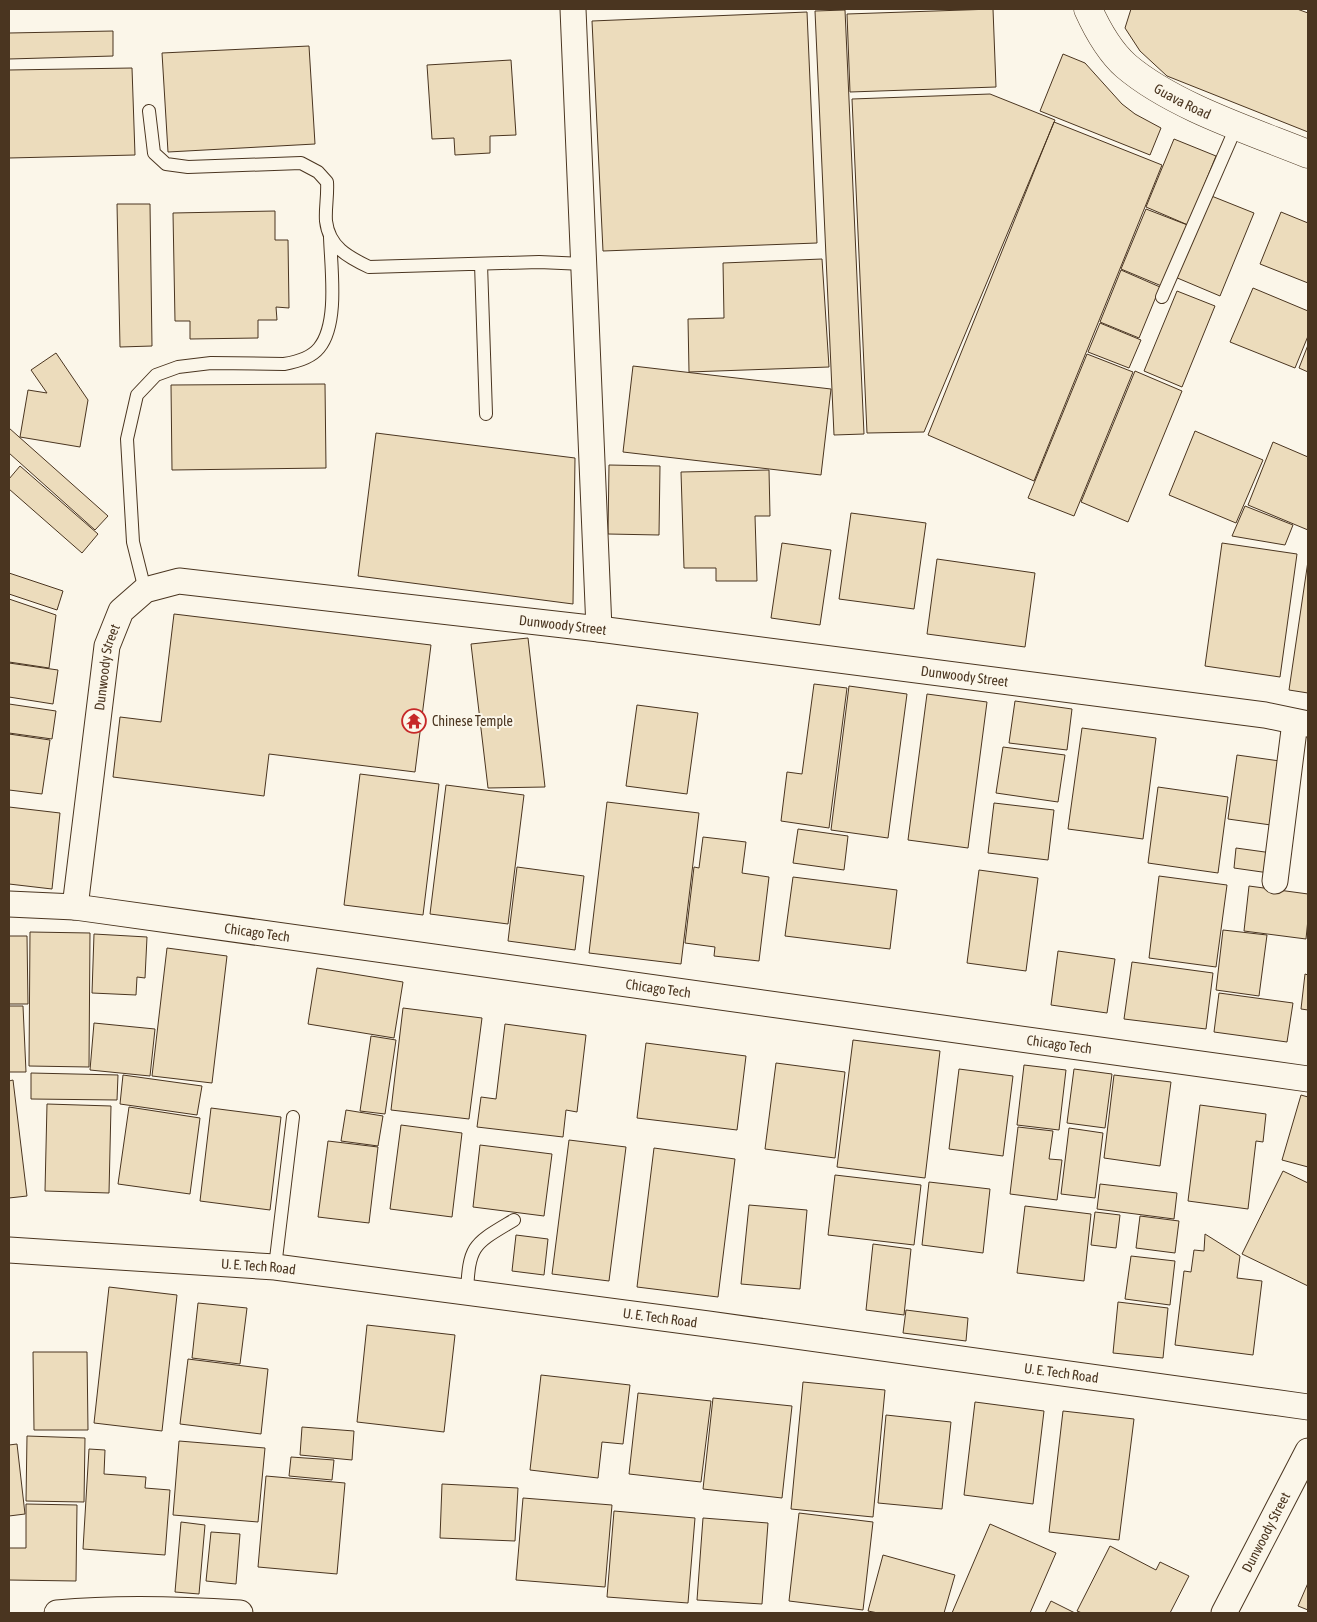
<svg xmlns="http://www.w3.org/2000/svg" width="1317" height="1622" viewBox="0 0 1317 1622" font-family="'Asap Condensed',sans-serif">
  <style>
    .building { fill: #ecdcbc; stroke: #4a3520 }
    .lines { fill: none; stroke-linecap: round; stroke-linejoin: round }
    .lane-casing { stroke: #4a3520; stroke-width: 14 }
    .street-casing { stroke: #4a3520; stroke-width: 27 }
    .secondary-casing { stroke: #4a3520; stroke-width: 29 }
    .lane { stroke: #fbf6e9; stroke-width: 12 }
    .street { stroke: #fbf6e9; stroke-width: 25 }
    .secondary { stroke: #fbf6e9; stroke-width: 28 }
    .labels { text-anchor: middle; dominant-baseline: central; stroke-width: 4; stroke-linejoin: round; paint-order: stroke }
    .street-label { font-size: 14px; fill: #4a3520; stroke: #fbf6e9 }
    .poi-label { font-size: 14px; fill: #4a3520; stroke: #fbf6e9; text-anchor: start }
  </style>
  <rect width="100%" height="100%" fill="#fbf6e9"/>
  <path class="building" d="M993,9L996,87L850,92L847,14Z
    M1131,9H1297L1308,13V132L1167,76L1140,51L1125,28Z
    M845,10L864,434L834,435L815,11Z
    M807,12L817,243L603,251L592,21Z
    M113,31V56L9,59V33Z
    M309,46L315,144L168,152L162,53Z
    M1063,54L1085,63L1122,104L1135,114L1161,128L1150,155L1040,111Z
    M511,60L516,135L490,136V153L455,155L454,138L432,139L427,65Z
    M132,68L135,155L9,158V70Z
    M990,94L1055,120L924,432L867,433L852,99Z
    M1054,122L1162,165L1034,481L928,435Z
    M1174,139L1216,156L1188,225L1146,207Z
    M1209,195L1254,213L1220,296L1175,277Z
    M117,204H150L152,346L120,347Z
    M1146,209L1190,226L1164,287L1121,269Z
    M275,211V240H288L289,308L276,307L277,320H258V338L190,339V321H175L173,213Z
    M1281,212L1308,223V283L1260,264Z
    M822,259L829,367L689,372L688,319L724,318L723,263Z
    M1121,270L1160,287L1139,338L1100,322Z
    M1253,288L1308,311V336L1295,368L1230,342Z
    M1177,291L1215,306L1182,387L1144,371Z
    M1100,323L1141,340L1129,368L1088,352Z
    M1308,345V372L1299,368Z
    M56,353L88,400L80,447L20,437L28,390L47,393L31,370Z
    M1087,354L1133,372L1074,516L1028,498Z
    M633,366L831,389L821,475L623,452Z
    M1135,371L1182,391L1128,522L1081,502Z
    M325,384L326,468L172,470L171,385Z
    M9,428L108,516L95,530L9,453Z
    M1195,431L1263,460L1236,523L1169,495Z
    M376,433L575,458L573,604L358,576Z
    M1273,442L1308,457V530L1248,505Z
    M609,465L660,466L659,535L608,534Z
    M20,466L98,534L82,553L9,489V479Z
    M769,470L770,516H755L757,581H716V568H684L681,472Z
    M1245,506L1293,525L1285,545L1232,536Z
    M851,513L926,523L914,609L839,599Z
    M782,543L831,550L820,625L771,618Z
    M1222,543L1297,554L1280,677L1205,666Z
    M937,559L1035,573L1025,647L927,634Z
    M1308,561V693L1289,690Z
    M9,573L63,591L57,610L9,594Z
    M9,599L56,615L49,668L9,662Z
    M174,614L431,645L415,772L269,754L264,796L113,777L120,717L161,722Z
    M528,638L545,787L488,788L471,644Z
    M9,663L58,670L53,704L9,697Z
    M814,684L847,688L829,828L781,821L787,772L802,774Z
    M849,686L907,694L888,838L831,830Z
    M927,694L987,702L968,848L908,840Z
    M1015,701L1072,709L1067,750L1009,743Z
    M9,704L56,711L52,739L9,733Z
    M637,705L698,713L687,794L626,786Z
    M1082,728L1156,738L1143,839L1068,829Z
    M9,734L50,740L42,794L9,790Z
    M1003,747L1065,755L1058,802L996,793Z
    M1237,755L1287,762L1278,826L1228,819Z
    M360,774L439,784L423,915L344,905Z
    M446,785L524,795L508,924L430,914Z
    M1158,787L1228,797L1218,873L1148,863Z
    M607,802L699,813L681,964L589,953Z
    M994,803L1054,810L1048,860L988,853Z
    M9,807L60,813L52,889L9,884Z
    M798,829L848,836L844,870L793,863Z
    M703,837L746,842L742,873L769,877L759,961L714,956L715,947L685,943L694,867L699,868Z
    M1236,848L1272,853L1269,873L1234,868Z
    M517,867L584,876L575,950L508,941Z
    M979,870L1038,878L1026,971L967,963Z
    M1159,876L1227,885L1216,967L1149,958Z
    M793,877L897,890L890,949L785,936Z
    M1249,886L1308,894V919L1306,939L1244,931Z
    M1223,930L1267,935L1259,996L1216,990Z
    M30,932L90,933L89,1067L29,1066Z
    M94,934L147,937L145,978L137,977L136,995L92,993Z
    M9,936H27L28,1004H9Z
    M167,948L227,956L212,1083L152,1076Z
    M1058,951L1115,959L1107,1013L1051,1005Z
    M1132,962L1213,973L1206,1029L1124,1019Z
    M317,968L403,982L394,1038L308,1024Z
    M1305,974L1308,975V1010L1301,1009Z
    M1219,993L1293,1003L1287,1042L1214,1032Z
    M9,1006H23L26,1072H9Z
    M403,1008L482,1018L469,1119L391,1110Z
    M94,1023L155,1029L150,1076L90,1070Z
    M505,1024L586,1035L577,1112L566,1110L563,1137L477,1127L481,1097L496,1099Z
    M371,1036L396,1040L385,1114L360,1111Z
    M853,1040L940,1051L925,1178L837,1167Z
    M646,1043L746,1056L737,1130L637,1118Z
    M776,1063L845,1072L835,1158L765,1149Z
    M1024,1065L1066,1070L1059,1130L1017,1125Z
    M959,1069L1013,1076L1003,1156L949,1149Z
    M1074,1069L1112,1074L1105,1128L1067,1123Z
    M31,1073L118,1075L117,1100L31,1099Z
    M123,1075L202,1086L197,1115L120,1104Z
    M1114,1075L1171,1082L1160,1166L1104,1158Z
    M13,1080L27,1196L9,1198V1081Z
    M1301,1095L1308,1097V1167L1282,1160Z
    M47,1104L111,1106L109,1193L45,1191Z
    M1200,1105L1266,1114L1263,1142L1256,1141L1248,1209L1188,1201Z
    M129,1107L200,1118L190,1194L118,1184Z
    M211,1108L281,1117L270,1210L200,1201Z
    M346,1110L383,1116L378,1146L341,1141Z
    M401,1125L462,1133L452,1217L390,1209Z
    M1018,1127L1053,1131L1049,1159L1062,1160L1057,1200L1010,1194Z
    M1069,1128L1103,1133L1095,1198L1061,1194Z
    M569,1140L626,1147L609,1281L552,1274Z
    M328,1141L378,1147L369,1223L318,1217Z
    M480,1145L552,1154L544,1216L473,1207Z
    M654,1148L735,1159L718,1297L637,1287Z
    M1283,1171L1308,1183V1286L1242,1254Z
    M835,1175L921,1185L914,1245L828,1235Z
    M929,1182L990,1189L983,1253L922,1245Z
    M1100,1184L1177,1193L1174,1219L1097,1209Z
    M749,1205L807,1210L800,1289L741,1284Z
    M1025,1206L1091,1214L1084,1281L1017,1273Z
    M1095,1212L1120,1215L1116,1248L1091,1245Z
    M1140,1216L1179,1221L1175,1253L1136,1248Z
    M1205,1234L1240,1256L1237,1278L1262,1281L1253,1355L1175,1345L1184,1271L1191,1272L1194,1250L1204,1251Z
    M516,1235L548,1239L544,1275L512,1271Z
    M873,1244L911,1249L904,1315L866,1310Z
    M1131,1256L1175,1261L1170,1305L1125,1299Z
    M109,1287L177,1295L162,1431L94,1423Z
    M1118,1302L1168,1308L1163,1358L1113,1353Z
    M198,1303L247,1308L240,1364L192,1358Z
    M906,1310L968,1318L966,1341L903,1333Z
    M367,1325L455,1335L444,1432L357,1422Z
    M33,1352H87L88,1430H34Z
    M188,1359L268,1369L261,1434L180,1424Z
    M541,1375L630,1385L623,1444L602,1442L598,1478L530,1470Z
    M803,1382L885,1390L873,1517L791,1509Z
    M638,1393L711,1401L701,1482L629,1474Z
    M713,1398L792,1406L782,1498L703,1489Z
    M975,1402L1044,1411L1033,1504L964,1495Z
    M1063,1411L1134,1419L1119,1540L1049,1532Z
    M886,1415L951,1422L942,1509L878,1503Z
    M302,1427L354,1431L352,1460L300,1455Z
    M27,1436L85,1438L84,1502L26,1501Z
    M179,1441L265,1448L258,1522L173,1515Z
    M17,1444L25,1514L9,1516V1445Z
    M89,1449L105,1450L104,1474L146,1477L145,1488L170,1490L165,1555L83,1549Z
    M291,1457L334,1460L332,1480L289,1476Z
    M266,1476L345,1483L337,1574L258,1567Z
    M442,1484L518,1488L515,1541L440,1538Z
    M523,1498L612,1505L605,1587L516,1580Z
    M26,1504L77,1505L76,1581L9,1580V1548H26Z
    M614,1511L695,1518L688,1603L607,1597Z
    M799,1513L873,1522L863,1610L789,1601Z
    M703,1518L768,1523L762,1604L697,1600Z
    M181,1522L205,1525L199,1594L175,1592Z
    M990,1524L1056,1553L1030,1613H952Z
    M211,1532L240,1534L236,1584L206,1581Z
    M1110,1546L1156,1570L1160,1562L1189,1576L1170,1613H1082L1077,1611Z
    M883,1555L955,1575L944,1613H878L868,1611Z
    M1308,1583V1610L1298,1606Z
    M1051,1601L1075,1613H1045Z"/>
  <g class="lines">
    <g class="lane-casing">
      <path id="lane" d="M149,111L154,153L166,164L188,167L301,163L318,172L327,182C328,195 325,209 326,221C329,247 348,257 369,267L539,262L584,264
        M481,264L486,414
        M1162,297L1237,125
        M145,590L133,542L127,439L137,395L156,375L178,367L211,363L284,364C296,362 311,358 319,348C339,324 331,268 330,237
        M275,1267L293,1117
        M467,1293C469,1244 474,1244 514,1220"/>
    </g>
    <g class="street-casing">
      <g id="street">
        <path d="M573,9L599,629"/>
        <path d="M1275,881L1295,722"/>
        <path id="s1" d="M9,904L75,907L1308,1079"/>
        <path id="s2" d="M75,907L107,646L121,611L145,590L179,581L599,629L1265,715L1308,724"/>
        <path id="s3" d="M9,1250L275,1267L708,1324L1308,1407"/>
        <path d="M57,1613C118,1607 179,1609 240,1613"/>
        <path id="s4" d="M1224,1613L1308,1451"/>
      </g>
    </g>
    <g class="secondary-casing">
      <g id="secondary">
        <path id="s5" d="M1088,9C1097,29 1109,51 1126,66C1173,106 1251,131 1308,154"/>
      </g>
    </g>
    <use href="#lane" class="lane"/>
    <use href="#street" class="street"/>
    <use href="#secondary" class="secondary"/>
  </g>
  <defs>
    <g id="temple-ring" transform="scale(1.25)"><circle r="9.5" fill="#fbf6e9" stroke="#c62828" stroke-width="1.5"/><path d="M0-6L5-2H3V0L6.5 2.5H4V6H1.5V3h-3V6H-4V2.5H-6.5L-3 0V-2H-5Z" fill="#c62828"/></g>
  </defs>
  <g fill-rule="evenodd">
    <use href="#temple-ring" x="414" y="721"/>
  </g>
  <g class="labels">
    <g class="street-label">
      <text stroke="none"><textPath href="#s5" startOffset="136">Guava Road</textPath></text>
      <text stroke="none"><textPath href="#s2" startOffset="754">Dunwoody Street</textPath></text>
      <text stroke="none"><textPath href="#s2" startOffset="242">Dunwoody Street</textPath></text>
      <text stroke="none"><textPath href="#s2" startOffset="1159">Dunwoody Street</textPath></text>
      <text stroke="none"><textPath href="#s1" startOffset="250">Chicago Tech</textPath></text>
      <text stroke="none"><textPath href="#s1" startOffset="655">Chicago Tech</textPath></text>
      <text stroke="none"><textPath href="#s1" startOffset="1060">Chicago Tech</textPath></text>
      <text stroke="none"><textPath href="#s3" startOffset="250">U. E. Tech Road</textPath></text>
      <text stroke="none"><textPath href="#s3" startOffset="655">U. E. Tech Road</textPath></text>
      <text stroke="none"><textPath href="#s3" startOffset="1060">U. E. Tech Road</textPath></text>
      <text stroke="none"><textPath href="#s4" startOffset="91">Dunwoody Street</textPath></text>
    </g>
    <g class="poi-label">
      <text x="432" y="721">Chinese Temple</text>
    </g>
  </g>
  <rect width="1317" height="1622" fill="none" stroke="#4a3520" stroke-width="20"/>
</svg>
